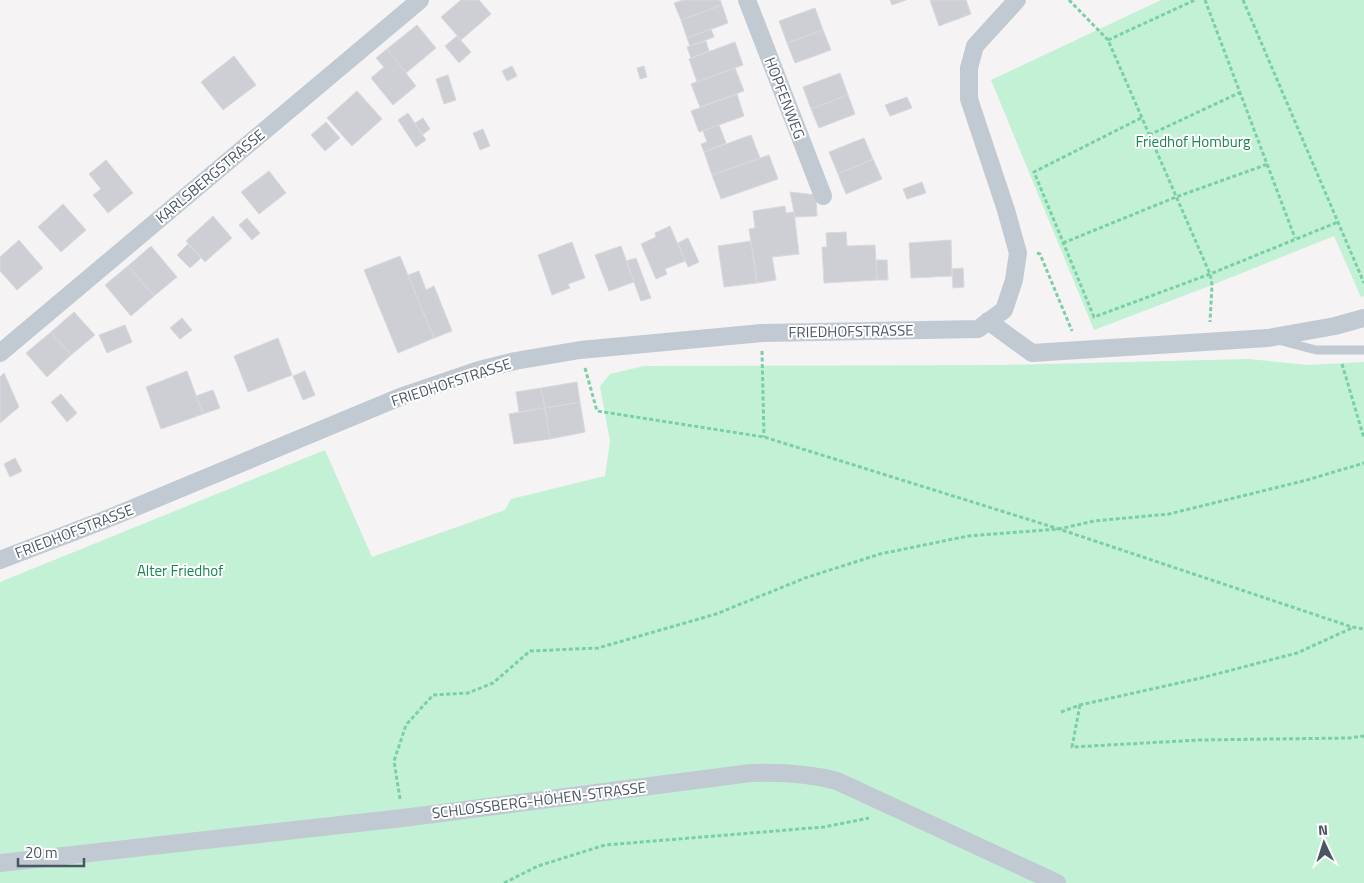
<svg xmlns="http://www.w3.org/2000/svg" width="1364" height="883" viewBox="0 0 1364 883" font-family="'Titillium Web',sans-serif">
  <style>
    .green { fill: #c3f1d5 }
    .building { fill: #cdcfd5; stroke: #d7d9de }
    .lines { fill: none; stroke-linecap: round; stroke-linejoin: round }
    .path { stroke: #7ad0a6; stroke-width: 3; stroke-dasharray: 4 2.5; stroke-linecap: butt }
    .lane { stroke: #c1cad2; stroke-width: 9 }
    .street { stroke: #c1cad2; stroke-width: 18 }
    .labels { text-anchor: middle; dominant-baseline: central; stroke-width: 4; stroke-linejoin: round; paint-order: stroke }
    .street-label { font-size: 15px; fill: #4a5661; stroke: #fff }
    .park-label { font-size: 15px; fill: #17864f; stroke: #fff }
  </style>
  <rect width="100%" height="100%" fill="#f5f3f3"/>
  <path class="green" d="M1161,0H1364V296L1361,297L1334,236L1212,285L1094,330L991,80Z
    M1249,359L1308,365L1364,362V883H0V582L325,450L372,557L505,510L511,499L605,476L610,442L600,386L610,374L644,366L1002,365Z"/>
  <path class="building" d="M461,0H479L491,14L461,40L441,17Z
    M683,0H720L722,5L681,20L674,3Z
    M890,0H906L892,5Z
    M930,0H966L971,14L939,26Z
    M722,5L728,23L687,38L681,20Z
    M815,8L823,30L787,43L779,21Z
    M417,25L436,48L406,73L387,49Z
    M711,29L714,37L690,46L687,38Z
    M823,30L831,50L795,63L787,43Z
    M457,36L471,52L459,63L445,46Z
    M706,41L709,51L691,58L687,47Z
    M735,42L743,65L697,82L689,59Z
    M387,49L416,86L393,105L371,78L384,67L376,58Z
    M234,56L256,85L223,110L201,82Z
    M512,66L517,76L507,81L502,71Z
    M644,66L647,77L640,79L637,68Z
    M735,68L744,91L700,107L691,84Z
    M840,73L848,95L811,109L803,87Z
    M448,75L456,100L444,104L436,79Z
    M357,91L382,119L352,146L327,118Z
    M737,94L744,116L699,132L691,111Z
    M848,95L855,114L819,128L811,109Z
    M907,97L912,108L890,116L885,105Z
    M408,113L426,140L416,147L398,120Z
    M423,118L430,129L422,135L415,123Z
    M326,122L340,138L325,151L311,135Z
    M719,125L726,143L704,152L701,144L707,142L703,131Z
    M483,129L490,146L480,150L473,133Z
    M751,135L760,158L712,175L704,152Z
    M864,138L873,159L838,174L829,152Z
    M769,155L778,179L721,199L712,175Z
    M873,159L882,179L846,194L838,174Z
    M106,160L133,193L108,213L93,195L101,189L89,174Z
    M269,171L286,193L259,214L241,192Z
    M922,182L926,193L907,199L903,189Z
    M790,192L816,195L817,216L795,217Z
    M63,204L86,230L61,252L38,227Z
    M785,206L786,213L794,212L799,254L772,257L776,280L757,283L749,229L755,228L753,211Z
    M213,216L232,238L205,262L186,241Z
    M247,218L260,233L252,240L239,225Z
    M670,226L685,261L665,269L667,274L656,279L641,244L656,237L655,233Z
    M846,232L847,246L875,245L877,280L824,283L822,247H827L826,233Z
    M688,238L699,262L688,267L678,243Z
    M19,240L43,268L17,290L0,271V257Z
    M951,240L952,276L911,278L909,243Z
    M751,241L757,283L724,287L718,246Z
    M572,242L585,278L568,284L570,288L552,295L538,255Z
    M188,244L201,258L190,268L177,255Z
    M151,246L177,277L154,296L128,266Z
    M621,246L634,282L609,291L595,255Z
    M400,256L434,338L398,353L364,270Z
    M636,258L651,298L641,301L626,261Z
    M876,260H887L888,280H877Z
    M128,266L154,296L131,316L105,285Z
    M963,268L964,287L953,288L952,269Z
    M419,271L426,290L434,286L452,331L434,338L408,275Z
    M74,312L95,335L71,355L51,332Z
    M182,318L192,330L180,339L170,328Z
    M125,325L132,342L107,353L99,335Z
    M51,332L71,355L47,377L26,353Z
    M278,338L292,375L248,392L234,356Z
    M187,371L203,414L161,429L146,387Z
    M305,371L315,395L303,400L293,376Z
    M4,373L19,407L0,423V377Z
    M577,382L580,402L545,408L541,388Z
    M541,388L545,408L519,412L516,392Z
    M213,390L220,408L203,414L196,396Z
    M61,394L77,413L67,422L51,402Z
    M580,402L585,432L550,439L545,408Z
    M545,408L550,439L514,444L509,414Z
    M15,458L22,471L10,477L4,464Z"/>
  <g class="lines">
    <path class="path" d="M1069,0L1108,40L1210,274L1212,285L1210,322
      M1205,0L1295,238
      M1243,0L1364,283
      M1108,40L1195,0
      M1141,118L1034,172L1094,317L1210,274L1338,222
      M1149,135L1241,92
      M1063,243L1176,197L1268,164
      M1037,253L1040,254L1072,331
      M762,351L764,437
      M1342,364L1364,438
      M585,368L597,411L764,437L1059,529L1352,627L1364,629
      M1080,705L1072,747L1200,740L1349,738L1364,736
      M1061,712L1080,705L1201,678L1297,653L1352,628
      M400,799L394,761L406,725L433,695L468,693L493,683L530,651L598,648L716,614L805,578L880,554L968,536L1059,529L1094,521L1169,514L1307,480L1364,463
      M504,883L538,866L605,845L824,827L869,818"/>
    <path class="lane" d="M1278,340L1316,350H1364"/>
    <path class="street" d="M747,0L823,196
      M988,321L1032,353L1268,338L1335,326L1364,318
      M0,353L420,0
      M0,560L107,519L400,397L479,370L515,361L580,350L762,333L978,329L1004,310L1014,280L1018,253L1006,210L969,99V68L975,46L1017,0
      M0,863L403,818L751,773C781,772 808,773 837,781L1057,883"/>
  </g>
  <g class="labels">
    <g class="street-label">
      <text transform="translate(785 98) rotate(69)">HOPFENWEG</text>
      <text transform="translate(210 176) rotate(-40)">KARLSBERGSTRASSE</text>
      <text transform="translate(851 331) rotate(-1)">FRIEDHOFSTRASSE</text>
      <text transform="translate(451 382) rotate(-18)">FRIEDHOFSTRASSE</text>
      <text transform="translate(74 531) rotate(-21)">FRIEDHOFSTRASSE</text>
      <text transform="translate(539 800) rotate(-7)">SCHLOSSBERG-HÖHEN-STRASSE</text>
    </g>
    <g class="park-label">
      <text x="1193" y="141">Friedhof Homburg</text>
      <text x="180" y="570">Alter Friedhof</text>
    </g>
  </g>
  <g transform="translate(1324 843) rotate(356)" stroke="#ffffff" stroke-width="4" paint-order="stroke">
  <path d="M0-4L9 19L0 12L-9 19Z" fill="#4a5661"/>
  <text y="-8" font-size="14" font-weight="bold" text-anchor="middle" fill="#4a5661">N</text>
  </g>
  <path d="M18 858v8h66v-8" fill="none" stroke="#4a5661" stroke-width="2.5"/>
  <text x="25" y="858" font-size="15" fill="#4a5661" stroke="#ffffff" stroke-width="4" paint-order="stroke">20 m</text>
</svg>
